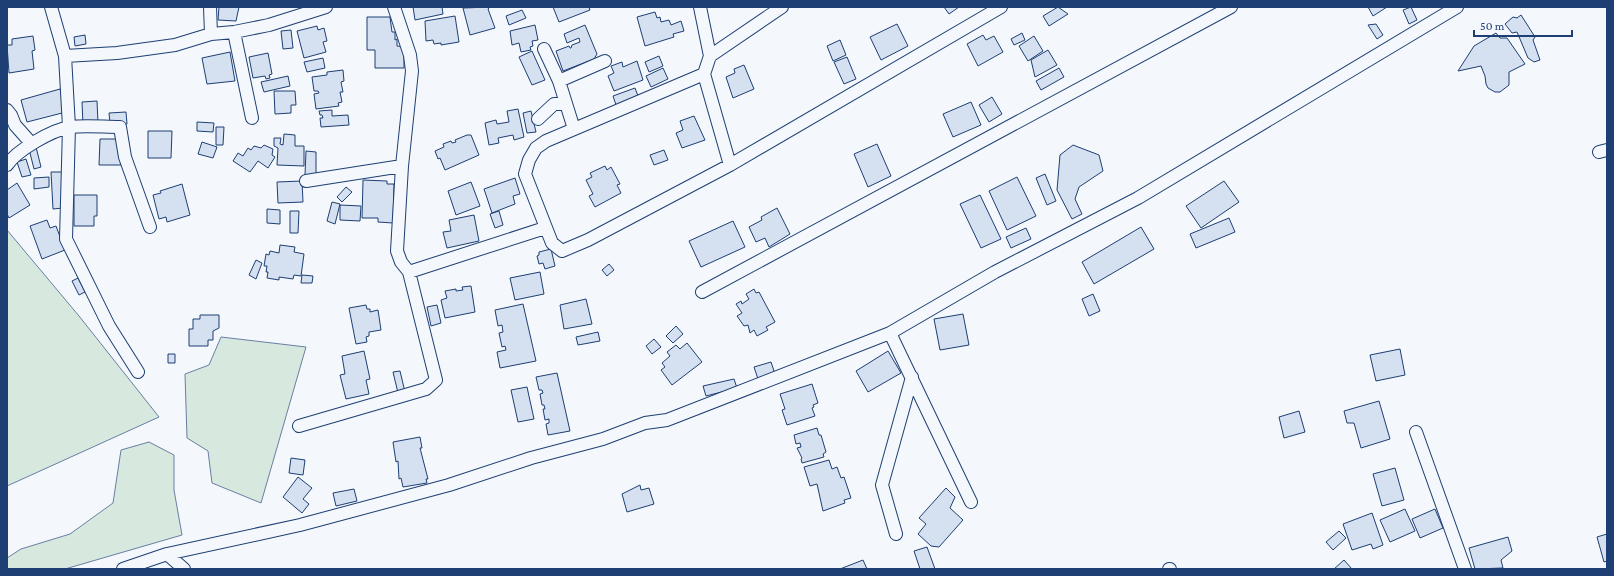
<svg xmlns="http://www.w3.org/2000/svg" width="1614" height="576" viewBox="0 0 1614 576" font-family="'Crimson Pro',serif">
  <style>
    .green { fill: #d7e8df; stroke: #687fa3 }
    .building { fill: #d5e0f0; stroke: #1d3f73 }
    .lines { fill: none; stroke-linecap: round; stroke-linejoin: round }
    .minor-casing { stroke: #1d3f73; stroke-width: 14 }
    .minor { stroke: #f4f7fb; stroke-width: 12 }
  </style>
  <rect width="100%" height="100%" fill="#f4f7fb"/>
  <path class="green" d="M7,230L79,316L159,417L7,486Z
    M221,337L306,347L261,503L212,483L208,451L187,438L185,374L209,365Z
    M149,442L174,455V490L182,535L65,569H7V558L21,549L70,534L113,503L121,450Z"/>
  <path class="building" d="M219,7H239L236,21L218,20Z
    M413,7H442L443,14L415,20Z
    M490,7L488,9L495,28L470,35L463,8Z
    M553,7H589L590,10L559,22Z
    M944,7H959L949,14Z
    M1058,7L1068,14L1049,26L1043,16Z
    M1368,7H1387L1373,16Z
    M1411,7L1417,20L1409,24L1403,10Z
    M522,10L526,18L509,25L506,16Z
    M655,12L657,18L660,17L661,22L669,20L671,25L681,21L684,31L673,34L674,37L645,46L637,17Z
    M1521,15L1535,37L1533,40L1540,60L1534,62L1528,58L1517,32L1512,33L1505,24L1513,17L1517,18Z
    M455,16L459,42L441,45V43L434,44L433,40L426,41L425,21Z
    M367,17H390L392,32H395V40L397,39V46L404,47V68H375V50H367Z
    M897,24L908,46L881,60L870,37Z
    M1376,24L1383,35L1377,39L1368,25Z
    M535,25L538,40L532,41L533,46L530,47L531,50L521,52L519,43L512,45L510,31Z
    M585,25L597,54L594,59L563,71L556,51L569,46L570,48H571L572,45L580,42L579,38L567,43L564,34Z
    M317,26L318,30L324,28L327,41L323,42L326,52L304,58L297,31Z
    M291,30L293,48L283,49L281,31Z
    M1022,33L1025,40L1014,45L1011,39Z
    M1496,33L1500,38H1507L1525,64L1509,72V85L1500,92H1495L1488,88L1486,84L1485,76L1481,66L1458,71L1474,46Z
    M85,35L86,44L75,46L74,37Z
    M983,35L986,40L994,36L1003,52L978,66L967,44Z
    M33,36L35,50L32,51L34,69L9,73L7,45H12V39Z
    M1034,36L1043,51L1028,61L1019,46Z
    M840,40L846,55L833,61L827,46Z
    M1048,50L1057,65L1035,77L1031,60Z
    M532,51L545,80L532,85L519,57Z
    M230,52L235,81L207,84L202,58Z
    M268,53L272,74L269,75L270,78L266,79L265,76L253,78L249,57Z
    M659,56L663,66L649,72L645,62Z
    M847,57L856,79L844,84L834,62Z
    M323,58L325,68L307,72L304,62Z
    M637,61L643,80L614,91L608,76L614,73L611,66L622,62L623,67Z
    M744,65L754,89L733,98L726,77L735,73L734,69Z
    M663,68L668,79L651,87L646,76Z
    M1059,68L1064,77L1041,90L1036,81Z
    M343,70L344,81L341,82L343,92H340L342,102L338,103L339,106L316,109L314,94L319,93L318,91H314L312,77L327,75V72Z
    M288,76L290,86L264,92L261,82Z
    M635,88L638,96L616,105L613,96Z
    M60,89L66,112L27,122L21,100Z
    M274,91H295L296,105H291V113L275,114Z
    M992,97L1002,114L989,122L979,105Z
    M97,101L98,123L83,125L82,102Z
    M971,102L981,125L953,137L943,114Z
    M518,109L524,137L514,140L513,135L498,138L499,143L489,145L485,123L496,120L497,124L509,122L507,111Z
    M332,110V116L348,115L349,125L321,127L320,118H323L322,115H320L319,111Z
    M531,111L536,132L527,133L523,113Z
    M126,112L127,124L118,125L110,123L109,113Z
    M694,116L705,140L682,148L676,133L683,130L680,121Z
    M197,122L214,123L213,132L197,131Z
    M216,127H224L223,145H216Z
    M148,131H172L171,158H148Z
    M284,134L295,135V146H304V166L277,165L278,148L274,146V138H281L280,144L283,145Z
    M467,135H471L479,155L445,170L440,158L438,159L435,151L444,147L443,144L451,141L452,143L456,142L455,140Z
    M100,139H121V165H99Z
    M202,142L217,147L213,158L198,154Z
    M877,144L891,176L868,187L854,154Z
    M264,145L273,149L272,155L275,157L268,168L258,161L250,172L233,161L238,153L243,156L248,148L251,150L254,146L261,148Z
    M1073,145L1099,155L1103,171L1079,187L1075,199L1082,214L1072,219L1057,190L1060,155Z
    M36,147L41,167L34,169L29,149Z
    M664,150L668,160L654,165L650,155Z
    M306,151L316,152V175H305Z
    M26,159L31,175L22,177L17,162Z
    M605,166L607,170L611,167L620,184L617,185L621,193L595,207L589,196L593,194L586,180L592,177L590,173Z
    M51,172H62L63,208L53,209Z
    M1045,174L1056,201L1047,205L1036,178Z
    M49,177V187L34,189V178Z
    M1017,177L1036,216L1007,230L989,191Z
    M515,178L520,194L513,196L515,204L492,213L484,189Z
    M363,180L387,181V184H394L393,223L378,222V218H362Z
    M302,181L303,202L278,203L277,182Z
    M1224,181L1239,202L1201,228L1186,206Z
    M471,182L480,206L456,215L448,191Z
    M17,183L30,205L9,218L7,214V190Z
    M182,184L190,215L167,222L166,217L159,219L153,195L161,193L160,191Z
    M346,187L352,192L342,202L337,197Z
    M74,195H97V216H94V226H74Z
    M980,195L1001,239L981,248L960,204Z
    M332,202L340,204L335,224L327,221Z
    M340,205L361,206L360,221L340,220Z
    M777,208L790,234L769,247L765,238L756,242L749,227L762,220L761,217Z
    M267,209L280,210V224L267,223Z
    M290,211H299L298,233H290Z
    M499,211L503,225L495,228L490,214Z
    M474,215L479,241L447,248L443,232L451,231L449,220Z
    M1229,218L1235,232L1196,248L1190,234Z
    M47,220L50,228L56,226L65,250L42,259L30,226Z
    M733,221L745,247L701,267L689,241Z
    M1141,227L1154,249L1094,284L1082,262Z
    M1026,228L1031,239L1011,248L1006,237Z
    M280,245L295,247L294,252L304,254L301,276L294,275L293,279L279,277V280L267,278L268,272H266L267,266H264L266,254L269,255L270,251L279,253Z
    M551,249L555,266L545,269L543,263L539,264L537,256L539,255V252Z
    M256,260L262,263L256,279L249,275Z
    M609,264L614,270L607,276L602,270Z
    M540,272L544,294L515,300L510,278Z
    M302,275L313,276L312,283H301Z
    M78,278L85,292L79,295L72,281Z
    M471,286L475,312L445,318L441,300L447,298L445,291L456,289V291L463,290L462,287Z
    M754,289L756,293L759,292L775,322L766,327L768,330L757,336L754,330L750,333L748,325L744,326L737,316L742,313L736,304L741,301L742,304L749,299L746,294Z
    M1093,294L1100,311L1089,316L1082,299Z
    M586,299L592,324L564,329L560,305Z
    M523,304L536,361L500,368L497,352L506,350L505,346L502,347L499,333L503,332L502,325L498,326L495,310Z
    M366,305L367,309H370V312L378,310L381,330L369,332V336L366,337L367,342L356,344L349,308Z
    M437,305L441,323L431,326L427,307Z
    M963,314L969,345L940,350L934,319Z
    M200,315H219V328L213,331V340H208V346H189V329H193V319H200Z
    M676,326L683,334L673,343L666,336Z
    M598,332L600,341L578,345L576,337Z
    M654,339L661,347L652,354L646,346Z
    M687,343L702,362L672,385L661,370L665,367L662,363L670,356L667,352L676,345L680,349Z
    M1400,349L1405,375L1376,381L1370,355Z
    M364,351L370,379L366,380L369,394L346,399L340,375L345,374L342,356Z
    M888,351L901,373L868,392L856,371Z
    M168,354H175V363H168Z
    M771,362L775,374L758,379L754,367Z
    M400,371L405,392L398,393L393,372Z
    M557,373L570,431L548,435L546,424L549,423V419L545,420L543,409H545L544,405H542L540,394L543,393L542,390H539L536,377Z
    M734,379L737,388L706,396L703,386Z
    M812,384L818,403L813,405L814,407L812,408L815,416L787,425L782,410L785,409L780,394Z
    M527,387L534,419L518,422L511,390Z
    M1379,401L1390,439L1361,448L1354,423H1347L1344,411Z
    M1299,411L1305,432L1284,438L1279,417Z
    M817,428L819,435H821L826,452L823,454L824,457L802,463L801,459L802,458L797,448L801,447L800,443L796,444L794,435Z
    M420,437L422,448H420L428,479H426L427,483L403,487L401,478L399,479L398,461L396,462L393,442Z
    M291,458L305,460L303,475L289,473Z
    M829,460L832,469L837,467L841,478L844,477L851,498L844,500L845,503L823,511L817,484L810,486L804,467Z
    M1395,468L1404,500L1382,506L1373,474Z
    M298,477L312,488L303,499L309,504L302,513L283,497Z
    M640,485L641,490L649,488L654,504L627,512L622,494Z
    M946,488L955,497L950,508L963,520L939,547L931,546L918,534L926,524L919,518Z
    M354,489L357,501L336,506L333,493Z
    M1405,509L1415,531L1390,542L1380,520Z
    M1435,509L1443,528L1420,538L1412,519Z
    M1372,513L1383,545L1373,549L1371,544L1352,550L1343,524Z
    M1339,531L1346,538L1333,550L1326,542Z
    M1607,534V561L1604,562L1597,537Z
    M1508,537L1512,551L1501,560L1503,568L1475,569L1469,548Z
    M927,547L935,569H920L914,551Z
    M863,560L867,569H840Z
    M1344,560L1352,569H1334Z"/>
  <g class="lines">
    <g class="minor-casing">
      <path id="minor" d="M51,7L65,56L69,127L66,239L109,326L138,372
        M210,7L211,34
        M700,7L710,56L704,74L730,165
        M234,32L252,118
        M544,49L559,81L574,129
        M65,56L117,53L175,45L211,34L234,32L269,25L326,7
        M710,56L782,7
        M704,74L546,141L536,148L529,160L525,174L552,243L562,251L588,240L730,165L1001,7
        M559,81L605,61
        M7,110L11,115L15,125L31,143
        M538,119L554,104H566
        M1599,152L1607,150
        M7,165C17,150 52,130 70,127C86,125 104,127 120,127L125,157L150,227
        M306,181L402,166
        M409,272L545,228
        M702,292L1231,7
        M890,333L971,502
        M299,426L426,389L436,380L409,272L401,262L397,251L402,166L412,71L410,55L394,7
        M1416,432L1465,569
        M896,534L882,485L912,377
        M167,554L184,569
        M123,569L167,554L300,525L449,485L531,458L603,439L645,423L667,420L890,333L995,272L1138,198L1457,7
        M1169,569H1170"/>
    </g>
    <use href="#minor" class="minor"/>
  </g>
  <rect width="1614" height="576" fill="none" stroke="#1d3f73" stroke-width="16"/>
  <path d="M1474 30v6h98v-6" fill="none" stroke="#1d3f73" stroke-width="2"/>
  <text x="1480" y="30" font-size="12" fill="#1d3f73" stroke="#f4f7fb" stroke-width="3" paint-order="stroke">50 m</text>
</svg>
